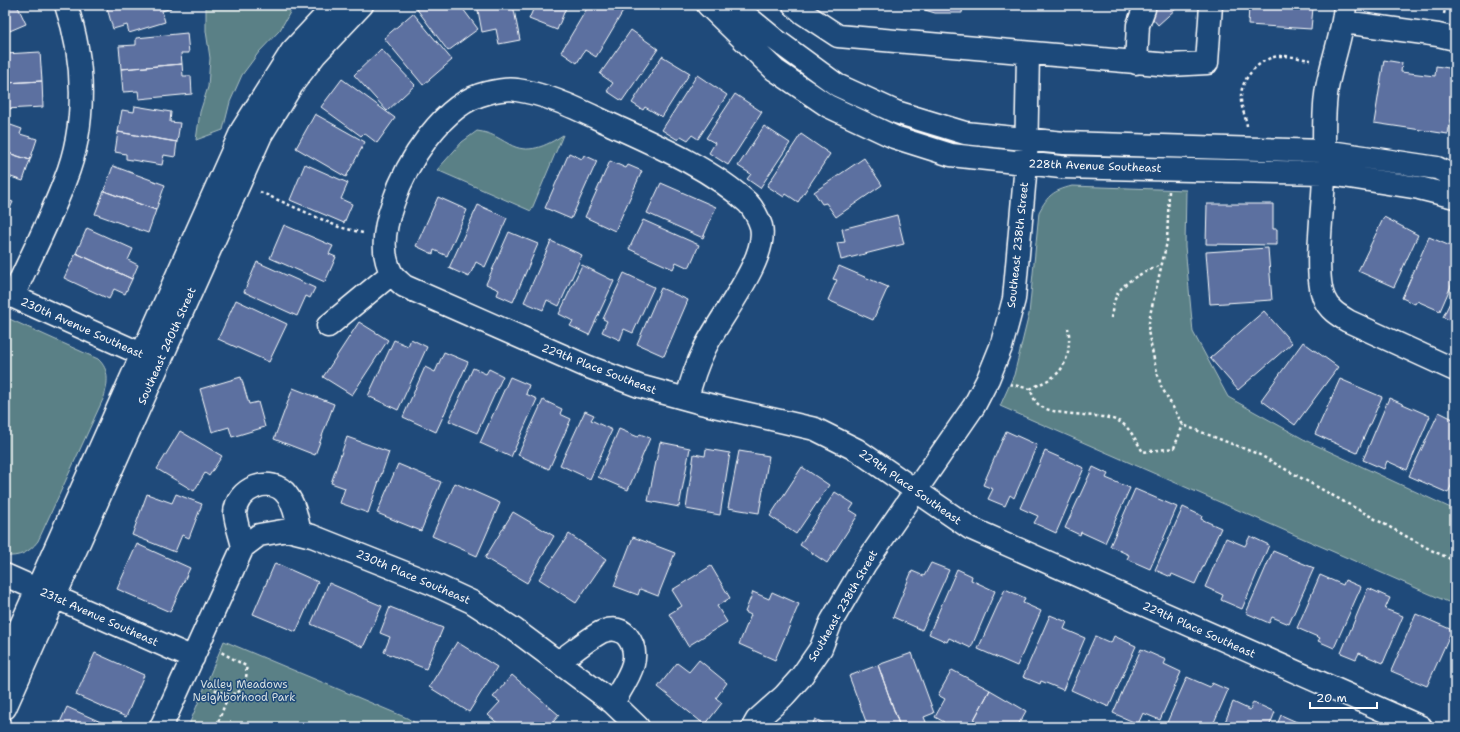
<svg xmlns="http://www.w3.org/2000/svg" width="1460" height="732" viewBox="0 0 1460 732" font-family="'Shantell Sans',sans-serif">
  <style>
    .green { fill: #5a8086; stroke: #acc0c2 }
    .building { fill: #5c70a0; stroke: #fff }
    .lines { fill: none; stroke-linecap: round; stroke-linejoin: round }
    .minor-casing { stroke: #fff; stroke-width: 25 }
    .path { stroke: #fff; stroke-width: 2.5; stroke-dasharray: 3 3; stroke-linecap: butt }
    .minor { stroke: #1f4a7a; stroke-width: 22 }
    .labels { text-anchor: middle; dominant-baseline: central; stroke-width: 3; stroke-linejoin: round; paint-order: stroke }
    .street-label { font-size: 11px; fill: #fff; stroke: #1f4a7a }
    .park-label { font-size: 11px; fill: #d6dfe1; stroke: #1f4a7a }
  </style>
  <rect width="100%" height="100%" fill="#1f4a7a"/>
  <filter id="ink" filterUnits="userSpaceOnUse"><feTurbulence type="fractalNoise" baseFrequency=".025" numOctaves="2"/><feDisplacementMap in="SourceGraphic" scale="8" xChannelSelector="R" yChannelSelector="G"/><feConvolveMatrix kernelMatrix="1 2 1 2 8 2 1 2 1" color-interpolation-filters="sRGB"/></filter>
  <g filter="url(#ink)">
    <path class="green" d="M206,5H294L280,30L259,52L242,75L230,102L223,130L196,140L200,112L208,87L210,58L206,31Z
      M477,131C492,133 496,137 509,144C528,155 546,146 563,135L531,211L437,170L462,142Z
      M1072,186L1186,190L1185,246L1193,332L1228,397L1307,441L1455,510V605L1000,406L1014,375L1029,314L1039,212C1048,195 1053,191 1072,186Z
      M5,317L98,359C110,370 108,383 104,397L38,541C29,553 19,557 5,556Z
      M224,641L407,718L422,727H188Z"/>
    <path class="building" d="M5,5H17L26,24L5,33Z
      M120,5H170L171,8L162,11L165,22L129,33L127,25L113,29L107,8Z
      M419,5H460L478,29L448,51L416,8Z
      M477,5H513L520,40L499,44L496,29L482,32Z
      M535,5H567L557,30L529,19Z
      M589,5H620L625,8L596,57L585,50L577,63L561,52Z
      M925,5H963L962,13H935L925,10Z
      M1141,5H1176L1178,7L1158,25Z
      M1249,5H1304V8H1313L1311,29L1248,25Z
      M413,13L452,60L423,85L384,38Z
      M631,30L658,49L622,101L607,91L613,83L600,74Z
      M187,33L189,53H181L182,64L121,69L119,46L136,45V38Z
      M381,49L415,85L387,111L354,75Z
      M40,52L42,81L5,83V54Z
      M662,56L690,73L662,117L645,107L643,110L632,103Z
      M1384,60L1402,63L1401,72L1435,76L1436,66L1455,69V89L1448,134L1374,123Z
      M182,64L183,76H191L192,94L139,99L138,91L123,92L121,69Z
      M697,75L727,95L698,139L692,135L688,140L681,136L678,140L662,130Z
      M342,79L395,118L377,143L364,133L361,136L321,107Z
      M42,81L43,107L5,109V83Z
      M735,94L762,112L728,165L709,153L715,143L706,138Z
      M135,106L171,112L170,122L180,123L177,142L118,132L122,110L134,112Z
      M315,114L365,142L346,177L296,148Z
      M5,123L22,129L20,134L37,139L30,160L5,152Z
      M764,126L790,143L760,188L747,179L751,174L738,166Z
      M118,132L177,142L175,157L164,155L162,165L126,159V154L115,152Z
      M801,134L830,154L798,202L786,194L784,197L767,186Z
      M5,152L30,160L23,181L5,175Z
      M569,153L582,159L584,155L597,161L571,219L545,208Z
      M864,158L882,185L836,217L826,203L822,204L814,192Z
      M610,161L626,168L628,165L642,171L615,231L585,217Z
      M305,164L348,183L341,199L352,204L344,223L290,200Z
      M113,166L165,185L156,210L104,191Z
      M661,183L716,207L703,238L647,213Z
      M104,191L156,210L148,233L95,214Z
      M438,197L467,210L447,256L434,250L433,254L416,246Z
      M5,199L13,202L5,219Z
      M1207,204H1273V229H1277V245L1206,244Z
      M478,205L507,218L485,267L476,262L469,277L449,268Z
      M897,215L904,244L841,260L837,243L845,242L842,229Z
      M1384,217L1418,235L1394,287L1358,271Z
      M643,220L699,245L689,268L676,262L673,269L629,249Z
      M284,225L333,246L329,254L336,257L325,282L270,258Z
      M87,228L133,249L128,260L138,265L132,279L76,253Z
      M509,232L538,244L513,302L497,295L499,290L486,284Z
      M1429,237L1455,248V277L1440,311L1417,301L1415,304L1402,298Z
      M551,241L582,255L559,306L547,300L543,310L524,302Z
      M1268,248L1272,300L1210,304L1206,252Z
      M76,253L132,279L125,294L114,289L109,299L64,278Z
      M257,262L315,288L310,298L306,296L297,316L244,292Z
      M582,265L614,281L589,335L570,326L573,321L559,314Z
      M839,266L888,287L873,320L828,300L837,280L833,279Z
      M624,273L654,287L633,333L624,329L620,340L602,332L607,321L603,319Z
      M661,288L688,300L664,356L637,344Z
      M1455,292V323L1443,317Z
      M236,300L287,324L269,362L218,339Z
      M1264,311L1292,343L1238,390L1210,358Z
      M359,322L388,340L352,395L323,377Z
      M411,339L427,347L398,410L368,396L394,340L408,346Z
      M1303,342L1338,367L1295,425L1261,400Z
      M444,352L468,362L436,432L403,417L425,367L435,372Z
      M473,368L486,374L489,369L503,376L477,433L449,421Z
      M241,377L249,404L258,402L265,427L232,437L229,427L212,432L200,389Z
      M510,377L529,385L526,394L537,399L511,457L480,443Z
      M1340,379L1382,397L1357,453L1315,434Z
      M293,388L334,404L315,455L274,439Z
      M1389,398L1430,416L1407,470L1387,461L1384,469L1363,460Z
      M543,400L562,409L560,414L571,419L549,469L518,455Z
      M585,411L594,415L591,420L612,430L590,479L560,465Z
      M1439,412L1455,420V477L1448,493L1409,476Z
      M619,429L638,437L640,434L650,438L628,490L598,477Z
      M180,431L222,456L209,476L205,473L194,491L157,469Z
      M1006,431L1037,445L1014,498L1010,495L1005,506L988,499L993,489L983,485Z
      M347,437L389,452L368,513L340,503L345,488L331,483Z
      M660,442L690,448L679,507L648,501Z
      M706,449L730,453L720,515L686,509L694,454L705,456Z
      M739,451L769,456L759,513L728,508Z
      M1045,451L1084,468L1056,533L1034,523L1038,516L1020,508Z
      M398,464L441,482L421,531L377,513Z
      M802,467L829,485L796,534L770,516Z
      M1093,467L1108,474L1106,478L1130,488L1105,543L1081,532L1080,535L1065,528Z
      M455,483L500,503L477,556L432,536Z
      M1135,489L1177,507L1150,569L1127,559L1129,555L1110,546Z
      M835,492L854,504L850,510L858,515L827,563L800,545Z
      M147,494L172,503L176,494L202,504L189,538L182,535L175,552L132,535Z
      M1183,507L1202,516L1201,519L1221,528L1195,584L1172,574L1171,577L1155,570Z
      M513,512L554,536L527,583L485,558Z
      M569,534L606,559L576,603L539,579Z
      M1250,536L1269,545L1242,609L1221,600L1223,595L1205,587L1226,538L1245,546Z
      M633,537L675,553L658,596L640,589L638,595L614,586Z
      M137,544L190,568L170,612L117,589Z
      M1273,551L1314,568L1289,624L1272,617L1269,623L1246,613Z
      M275,563L318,582L296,632L253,614Z
      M931,563L949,570L922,630L893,617L912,571L924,576Z
      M711,566L730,598L717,606L727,622L688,646L669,614L682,606L672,590Z
      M957,569L972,576L971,580L995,591L971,648L949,638L947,642L929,634Z
      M1320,575L1343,585L1345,580L1361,587L1334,648L1318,641L1320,638L1297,628Z
      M329,583L382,606L363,647L311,624Z
      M1368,588L1390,598L1385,609L1403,616L1383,663L1359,653L1356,659L1341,653Z
      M1005,589L1025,598L1023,603L1041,611L1017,666L978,649Z
      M753,592L769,599L772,592L799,604L775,660L739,644L751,615L745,612Z
      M390,607L443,628L426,669L384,652L390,637L380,633Z
      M1416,614L1452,630L1427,686L1391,671Z
      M1050,615L1067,622L1064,629L1085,638L1063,690L1041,681L1040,684L1023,677Z
      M1095,636L1111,643L1114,636L1136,646L1109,707L1071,690Z
      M457,642L497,667L469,712L429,687Z
      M1141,649L1166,660L1164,664L1181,672L1160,720L1143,713L1138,724L1113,713Z
      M95,653L144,675L126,717L76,695Z
      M912,653L934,713L924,717L928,727H900L878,665Z
      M699,660L727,683L716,698L722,703L705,725L658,687L677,663L689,672Z
      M878,665L900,727H868L849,676Z
      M952,670L990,690L970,727H940L944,722L935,717L945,699L938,695Z
      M512,675L559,715L549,727H515L511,724L508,727H502L488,715L500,702L493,697Z
      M1187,677L1210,687L1212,683L1228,690L1212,727H1165Z
      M990,690L1026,711L1017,727H970Z
      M1233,702L1250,710L1253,702L1275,712L1269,727H1223Z
      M67,707L112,727H58Z
      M1281,715L1308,727H1276Z
      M815,719L832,727H811Z"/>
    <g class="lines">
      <g class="minor-casing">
        <path id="minor" d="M708,5L775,70L828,106L894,137L951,155L1061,167L1324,173L1419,188L1455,197
          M733,5L773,38L837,85L896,112L965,133L1064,143L1324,151L1437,168L1455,177
          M794,5L803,13L838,36L1170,65L1207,63L1211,5
          M1345,5C1343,34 1332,60 1327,88C1322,117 1325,145 1324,174C1324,203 1313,273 1324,298C1328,309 1338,315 1348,321L1455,370
          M1344,22L1438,35L1455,39
          M1136,63L1138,25L1144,9
          M5,293L155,360
          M13,296C30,258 50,220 65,180C87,125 85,60 66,5
          M328,326L391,274
          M687,399C691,382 696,366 704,350C718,319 769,259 761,226C759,219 753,208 748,203C712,169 656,145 612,125C581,111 551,95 517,90C508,88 495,91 487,93C443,103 406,163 393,203C385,225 380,251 391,272C393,277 400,282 404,286L586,366L639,386L701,403L815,429L857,450L970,528L1421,727
          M243,547C241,537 236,524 235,514C235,488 272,474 287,495C295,505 297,520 300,533
          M5,575L193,658
          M5,661L242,130L292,51L335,5
          M558,662C569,655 594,634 604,631C613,628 621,629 627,636C645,658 625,681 613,703
          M5,708L261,135L292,85L315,55L362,5
          M161,727L243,547L259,535L288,530L312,536L433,584L472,602L515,630L613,703L638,727
          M753,727L757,720L784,696L801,677L821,648L831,622L865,564L974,406L988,379L1001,347L1014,299L1026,164L1028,53"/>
      </g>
      <path class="path" d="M1444,14L1446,5
        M1247,126C1246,117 1240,106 1241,96C1241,77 1263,55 1283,56C1292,56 1302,59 1311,60
        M1169,191L1167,242L1150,315L1148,331L1155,364L1161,386L1183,425L1258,454L1431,550L1455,561
        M260,192L339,227L363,233
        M1111,318C1112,312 1113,303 1116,297C1123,280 1145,272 1161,265
        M1010,384L1030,389C1032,393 1034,400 1037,403C1050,418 1099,412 1118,421C1129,425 1137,443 1143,452L1174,448L1183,425
        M1030,389C1050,379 1063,376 1068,352C1069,343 1070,337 1068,328
        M204,684C211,687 220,693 228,694C244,696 248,678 246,666L219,651
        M216,727L229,694"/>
      <use href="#minor" class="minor"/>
    </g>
  </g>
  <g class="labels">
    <g class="street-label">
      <text transform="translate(1095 166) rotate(2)">228th Avenue Southeast</text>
      <text transform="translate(1018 245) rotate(-84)">Southeast 238th Street</text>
      <text transform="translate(82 328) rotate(24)">230th Avenue Southeast</text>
      <text transform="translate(167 346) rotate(-66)">Southeast 240th Street</text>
      <text transform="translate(599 369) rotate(21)">229th Place Southeast</text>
      <text transform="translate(910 487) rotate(35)">229th Place Southeast</text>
      <text transform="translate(413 577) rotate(23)">230th Place Southeast</text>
      <text transform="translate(843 606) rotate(-60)">Southeast 238th Street</text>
      <text transform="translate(99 617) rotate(24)">231st Avenue Southeast</text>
      <text transform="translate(1199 630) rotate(24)">229th Place Southeast</text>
    </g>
    <g class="park-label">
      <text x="244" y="684">Valley Meadows<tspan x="244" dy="13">Neighborhood Park</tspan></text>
    </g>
  </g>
  <rect width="1460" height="732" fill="none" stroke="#1f4a7a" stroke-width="20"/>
  <rect x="10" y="10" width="1440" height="712" fill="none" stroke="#fff" stroke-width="1.5" filter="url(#ink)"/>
  <path d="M1310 702v6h67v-6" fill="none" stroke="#ffffff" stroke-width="2"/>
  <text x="1316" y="702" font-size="12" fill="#ffffff" stroke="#1f4a7a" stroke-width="3" paint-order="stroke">20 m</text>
</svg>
